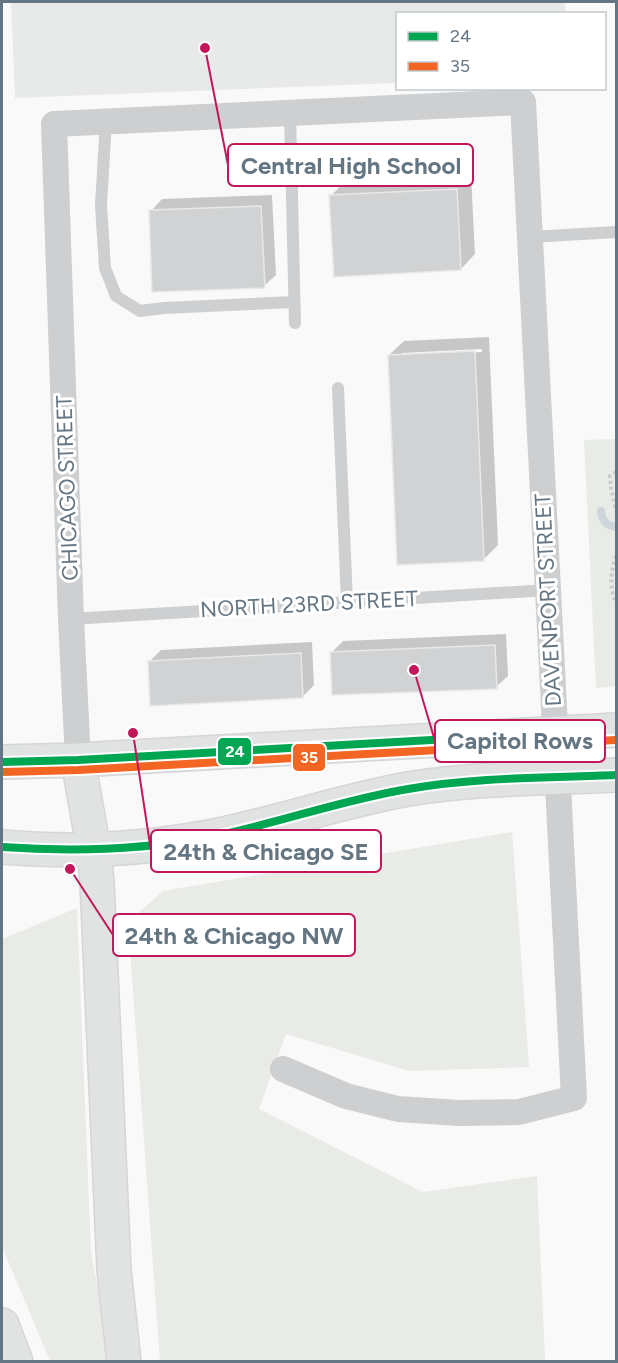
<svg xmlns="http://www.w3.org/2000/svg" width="618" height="1363" viewBox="0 0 618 1363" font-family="Figtree,sans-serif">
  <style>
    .built { fill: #e8e9e9 }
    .green { fill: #e8ebe6 }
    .shadow { fill: #0003; fill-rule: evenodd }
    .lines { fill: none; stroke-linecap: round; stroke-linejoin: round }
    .stream { stroke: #ced6d9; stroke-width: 8 }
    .building { fill: #d0d2d3; stroke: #e8e8e8; stroke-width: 1.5 }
    .secondary-casing { stroke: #d5d6d7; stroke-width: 36 }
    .motorway-casing { stroke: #d5d6d6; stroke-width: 36 }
    .path { stroke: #cbcccd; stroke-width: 4; stroke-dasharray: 3 3; stroke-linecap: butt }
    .service { stroke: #cecfd0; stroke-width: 12 }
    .minor { stroke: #cecfd0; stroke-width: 26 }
    .secondary { stroke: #e1e2e2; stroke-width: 33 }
    .motorway { stroke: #e1e2e2; stroke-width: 33 }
    .bus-1-casing { stroke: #fff; stroke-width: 12 }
    .bus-2-casing { stroke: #fff; stroke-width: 12 }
    .bus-1 { stroke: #00a651; stroke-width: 8 }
    .bus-2 { stroke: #f26522; stroke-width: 8 }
    .labels { text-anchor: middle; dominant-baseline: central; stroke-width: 6; stroke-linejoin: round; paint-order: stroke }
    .street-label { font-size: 22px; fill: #657683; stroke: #fff }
    .leader { fill: none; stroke: #c2185b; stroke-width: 2 }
    .callout-dot { fill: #c2185b; stroke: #fff; stroke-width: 2 }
    .callout { fill: #fff; stroke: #c2185b; stroke-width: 2 }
    .callout-label { font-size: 24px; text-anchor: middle; font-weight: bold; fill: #657683 }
    .line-badge { stroke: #fff; stroke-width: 2 }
    .badge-label { font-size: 16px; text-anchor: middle; font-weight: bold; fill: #fff }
  </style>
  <rect width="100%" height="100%" fill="#f9f9f9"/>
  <path class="built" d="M11,2H565V13L398,14L397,83L15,98Z"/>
  <path class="green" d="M616,439V686L596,688L584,440Z
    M512,832L529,1067L409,1071L286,1034L259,1109L423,1192L537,1176L545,1361H160L128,922L163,891Z
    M77,908L91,1252L111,1361H50L3,1249L2,1242V939Z"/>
  <path class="shadow" d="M471,175L475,254L461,269L331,196L345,181Z
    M272,195L276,275L264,286L151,211L162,199Z
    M489,337L498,545L483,560L389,355L404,341ZM482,349V352L402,356V353Z
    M506,634L508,676L496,687L332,652L343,641Z
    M312,642L314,685L302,697L149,662L161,650Z"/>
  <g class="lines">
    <path class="stream" d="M601,511C602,521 606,525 616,527"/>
  </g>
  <path class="building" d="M457,189L461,270L334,277L329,195Z
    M261,206L265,288L152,292L149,210Z
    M475,351L484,561L397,565L388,355Z
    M495,645L497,689L332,695L330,652Z
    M301,653L303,698L150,706L148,661Z"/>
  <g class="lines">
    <g class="secondary-casing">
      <path id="secondary" d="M78,760L94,851
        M2,762L78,760L616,730
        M2,847C74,853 138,850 209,837C276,824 341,801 408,789C477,778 547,778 616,775"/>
    </g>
    <g class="motorway-casing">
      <path id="motorway" d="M94,851L97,882L114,1270L124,1362
        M2,1325L16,1362"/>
    </g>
    <path class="path" d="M616,472L610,476L611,488L616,511
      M616,556C611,572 609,587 616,603"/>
    <path class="service" d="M290,113L295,323
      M106,121L101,205L105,268L116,296L140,311L164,308L294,302
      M530,237L616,232
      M338,388L347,602
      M71,619L548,590"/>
    <path class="minor" d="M78,760L71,619L54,124L523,102L574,1098L519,1112L459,1113L398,1109L346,1096L283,1069"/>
    <use href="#secondary" class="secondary"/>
    <use href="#motorway" class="motorway"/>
    <g class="bus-1-casing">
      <path id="bus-1" d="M2,762L78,760L467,738
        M2,847C72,852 141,850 210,837C276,824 341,800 408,789C476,777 547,778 616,775"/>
    </g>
    <g class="bus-2-casing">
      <path id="bus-2" d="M2,772L79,770L616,740"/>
    </g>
    <use href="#bus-1" class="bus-1"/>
    <use href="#bus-2" class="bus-2"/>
  </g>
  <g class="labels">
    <g class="street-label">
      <text transform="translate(67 488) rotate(-92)">CHICAGO STREET</text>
      <text transform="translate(548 600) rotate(-93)">DAVENPORT STREET</text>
      <text transform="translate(309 604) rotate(-3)">NORTH 23RD STREET</text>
    </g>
  </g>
  <path class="leader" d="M205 48L228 165M414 670L435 741M133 733L151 851M70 869L113 935"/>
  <g class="callout-dot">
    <circle cx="205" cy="48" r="6"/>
    <circle cx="414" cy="670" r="6"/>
    <circle cx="133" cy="733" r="6"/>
    <circle cx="70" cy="869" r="6"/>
  </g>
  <g class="callout">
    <rect x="228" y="144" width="245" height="42" rx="6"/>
    <rect x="435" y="720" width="170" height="42" rx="6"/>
    <rect x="151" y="830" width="230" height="42" rx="6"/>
    <rect x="113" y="914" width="242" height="42" rx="6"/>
  </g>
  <g class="callout-label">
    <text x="351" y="174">Central High School</text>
    <text x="520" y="749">Capitol Rows</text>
    <text x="266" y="860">24th &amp; Chicago SE</text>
    <text x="234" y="944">24th &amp; Chicago NW</text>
  </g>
  <g class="line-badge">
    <rect x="217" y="737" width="35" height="29" rx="6" fill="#00a651"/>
    <rect x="292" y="743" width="34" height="29" rx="6" fill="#f26522"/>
  </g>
  <g class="badge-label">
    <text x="235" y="757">24</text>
    <text x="309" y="763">35</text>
  </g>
  <rect width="618" height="1363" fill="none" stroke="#657683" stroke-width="6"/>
  <rect x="396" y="12" width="210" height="78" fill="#ffffff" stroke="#c1c8cd" stroke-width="1.5"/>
  <rect x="408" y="32" width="30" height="9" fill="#00a651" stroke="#c1c8cd" stroke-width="1.5"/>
  <text x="450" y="42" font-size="18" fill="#657683">24</text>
  <rect x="408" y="62" width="30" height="9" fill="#f26522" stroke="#c1c8cd" stroke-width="1.5"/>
  <text x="450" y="72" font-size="18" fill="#657683">35</text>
</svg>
